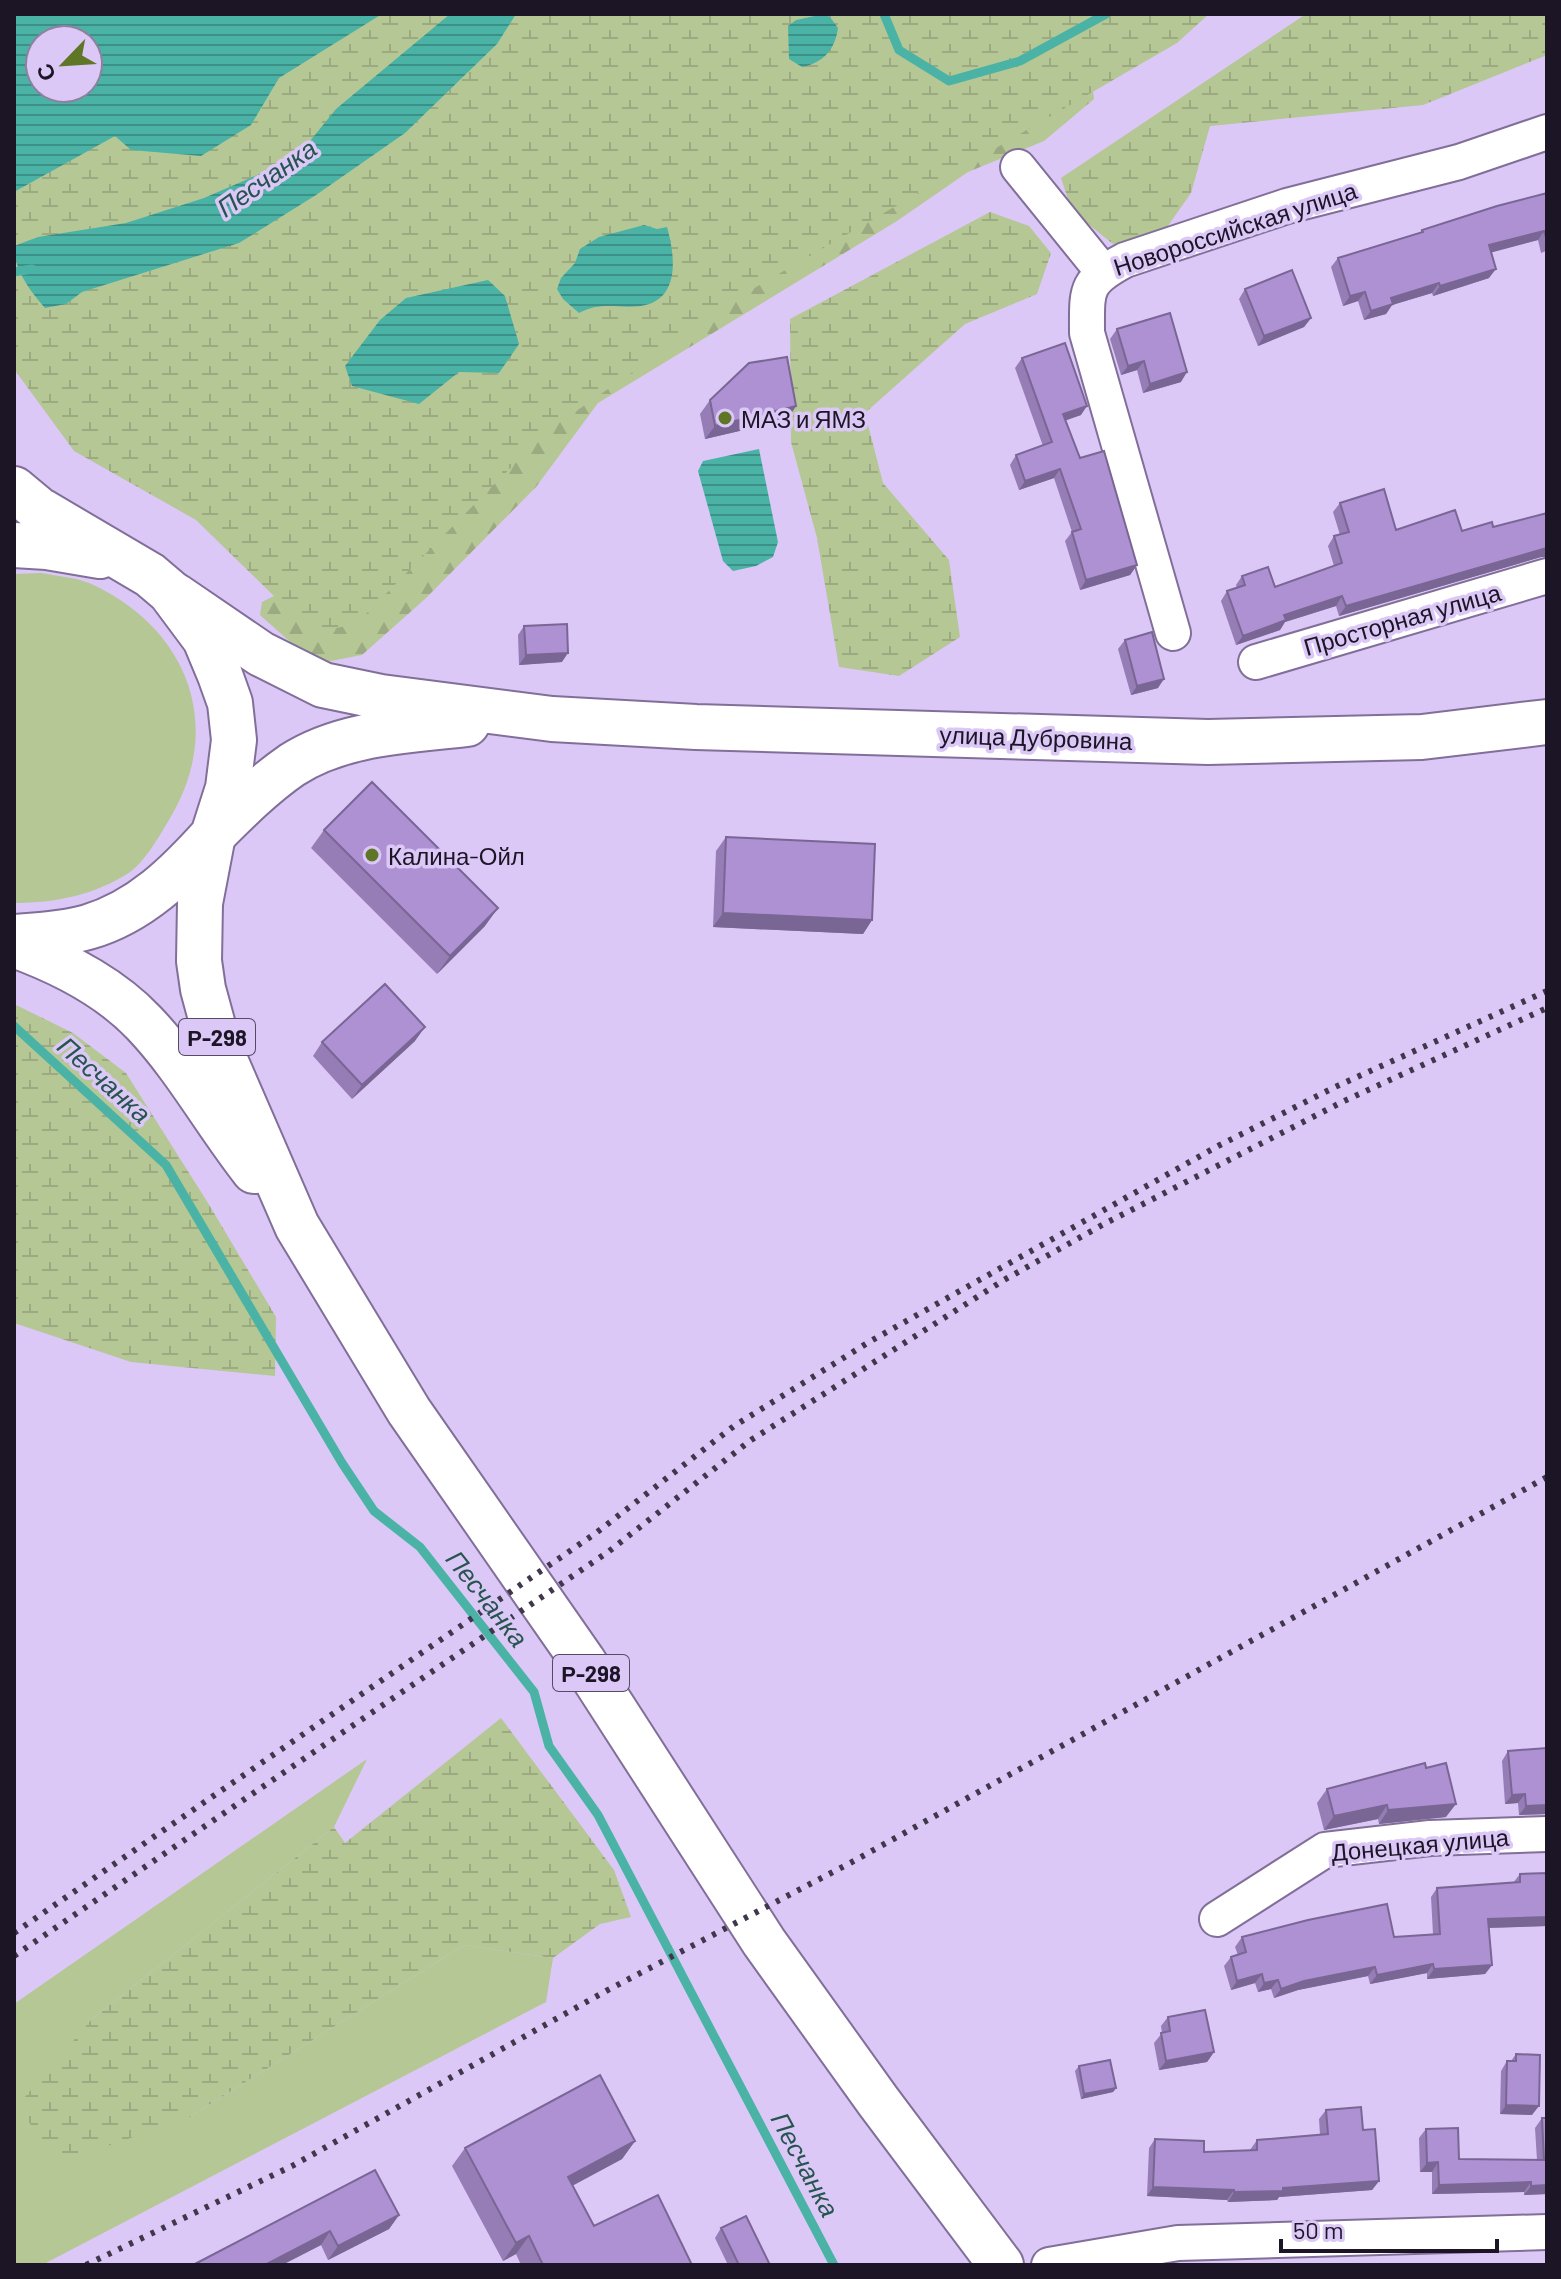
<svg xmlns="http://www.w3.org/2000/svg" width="1561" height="2279" viewBox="0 0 1561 2279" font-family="Barlow,sans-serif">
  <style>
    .grass { fill: #b5c795 }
    .forest { fill: url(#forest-firs) }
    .wetland { fill: url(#wetland-marsh); fill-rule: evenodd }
    .water { fill: url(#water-rules); fill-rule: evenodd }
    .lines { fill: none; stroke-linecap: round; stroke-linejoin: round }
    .stream { stroke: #4ab3a6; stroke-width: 9 }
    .street-casing { stroke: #816f99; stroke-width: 38 }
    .secondary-casing { stroke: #816f99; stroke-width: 48 }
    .highway-casing { stroke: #816f99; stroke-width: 48 }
    .street { stroke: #fff; stroke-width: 34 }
    .secondary { stroke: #fff; stroke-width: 44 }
    .highway { stroke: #fff; stroke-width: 44 }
    .rail { stroke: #40374c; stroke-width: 6; stroke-dasharray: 4 8; stroke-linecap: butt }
    .wall { fill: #967db5 }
    .shaded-wall { fill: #7a6694 }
    .building { fill: #ae91d3; stroke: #7a6694; stroke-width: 2 }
    .poi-dot { fill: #5f7627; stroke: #dbc8f6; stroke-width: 3 }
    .labels { text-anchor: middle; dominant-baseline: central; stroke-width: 7; stroke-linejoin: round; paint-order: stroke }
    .shield { fill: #dbc8f6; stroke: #554b64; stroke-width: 2 }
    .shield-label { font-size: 22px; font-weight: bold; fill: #1c1525 }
    .street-label { font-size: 24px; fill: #1c1525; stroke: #dbc8f6 }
    .poi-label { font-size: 24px; fill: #1c1525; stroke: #dbc8f6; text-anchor: start }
    .water-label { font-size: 26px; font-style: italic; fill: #26544e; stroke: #dbc8f6 }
  </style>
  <defs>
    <pattern id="forest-firs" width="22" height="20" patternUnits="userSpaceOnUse" patternTransform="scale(2)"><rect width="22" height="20" fill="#b5c795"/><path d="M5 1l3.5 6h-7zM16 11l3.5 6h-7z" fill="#9baa80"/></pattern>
    <pattern id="wetland-marsh" width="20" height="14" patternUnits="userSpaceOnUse" patternTransform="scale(2)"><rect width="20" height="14" fill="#b5c795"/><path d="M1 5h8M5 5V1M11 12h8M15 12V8" fill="none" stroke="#9baa80"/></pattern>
    <pattern id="water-rules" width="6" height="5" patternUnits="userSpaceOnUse" patternTransform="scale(2)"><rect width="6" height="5" fill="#4ab3a6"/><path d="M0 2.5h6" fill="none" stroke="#3d9087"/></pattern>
  </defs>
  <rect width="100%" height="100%" fill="#dbc8f6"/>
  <path class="grass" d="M41,573C56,576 74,577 89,583C184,625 225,720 173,813C163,830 146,861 130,872C95,895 55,903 14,903V574Z
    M367,1759L334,1827L92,2019L188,2118L464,1945L553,1958L546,2002L42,2265H14V2004Z"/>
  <path class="forest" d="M1089,60L1094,99L1044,141L968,172L897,221L598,403L536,487L425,599L362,655L315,664L260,615L262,602L368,549Z"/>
  <path class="wetland" d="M14,14H1209L1177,43L751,290L546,432L357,623L313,634L196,520L74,451L14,369ZM40,40H88V88H40Z
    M1306,14H1547V55L1423,105L1210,126L1191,193L1165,230L1113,244L1072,211L1061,178Z
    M990,212L1029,226L1051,253L1037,294L965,324L865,413L883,483L949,560L960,637L899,676L839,667L817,538L791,442L790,319Z
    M14,1004L73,1033L126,1073L208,1203L276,1317L275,1376L131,1362L14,1323Z
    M501,1718L614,1870L631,1917L600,1924L553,1958L464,1945L188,2118L56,2164L18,2105L92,2019L334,1827L345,1843Z"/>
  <path class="water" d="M14,14H382L279,78L251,125L201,156L131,150L115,136L14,192ZM88,40V88H40V40Z
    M450,14H516L497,44L405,133L316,195L239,243L82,292L66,304L45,308C30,291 14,270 14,246L38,237L126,223L204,198L278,166L310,141L336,109Z
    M824,14L830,17L838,28C835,50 823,63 802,67L789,59L788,26L796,20Z
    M644,225L657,229L667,227C675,255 681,300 641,306C617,309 602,301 579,313L563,299L557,289L561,278L575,263L580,249L599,237Z
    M488,280L505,296L519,344L499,373L459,372L419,404L352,386L345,366L380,320L406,298Z
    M759,449L778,542L773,557L756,566L733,571L723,561L698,471L703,461Z"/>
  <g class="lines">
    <path class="stream" d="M884,14L899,50L949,81L1020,61L1106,14
      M14,272L32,269
      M14,1026L166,1165L342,1463L374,1511L420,1547L534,1692L549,1746L598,1815L834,2265"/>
    <g class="street-casing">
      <path id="street" d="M1018,167L1103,272
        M1173,633L1087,333C1087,289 1084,282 1125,260L1287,206L1459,162L1547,132
        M1256,662L1547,576
        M1217,1919L1325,1850L1430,1838L1547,1834
        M1049,2265L1178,2243L1547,2232"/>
    </g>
    <g class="secondary-casing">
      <path id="secondary" d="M176,596L261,654L323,685L381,697L552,719L696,727L1208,742L1422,737L1547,722
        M213,835C238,810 263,785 292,765C343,732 409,731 467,724"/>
    </g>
    <g class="highway-casing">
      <path id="highway" d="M14,489L38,509L150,575L170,592L205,639L220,675L230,703L234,740L228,788L213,835L200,903L199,961L203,989L218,1044L297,1226L409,1411L583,1661L764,1942L878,2101L1001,2265
        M14,545L47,547L100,556
        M14,937C39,935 64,934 88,927C140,912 178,874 213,835
        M14,945C61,962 109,986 144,1023C186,1067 216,1123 254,1171"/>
    </g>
    <use href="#street" class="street"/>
    <use href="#secondary" class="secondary"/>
    <use href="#highway" class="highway"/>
    <path class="rail" d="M14,1933L596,1533L734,1426L869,1342L1218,1146L1335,1087L1547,991
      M14,1956L608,1552L751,1440L1004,1280L1104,1224L1344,1101L1547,1008
      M86,2265L292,2166L606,1991L852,1862L1547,1477"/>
  </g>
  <path class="wall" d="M1547,193V254L1546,251L1541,253L1538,240L1491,252L1489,278L1433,296L1432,293L1392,305L1386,314L1364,320L1358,301L1343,306L1331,267L1338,258L1420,233L1422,230Z
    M1245,289L1311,318L1304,327L1258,346L1239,299Z
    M1117,329L1181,382L1143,393L1137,370L1121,375L1110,339Z
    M1022,358L1081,415L1065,420L1080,458L1137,565L1130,575L1080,590L1065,541L1072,532L1054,478L1019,490L1010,465L1016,455L1043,446L1015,368Z
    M710,400L796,406L787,420L705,439L700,414Z
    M1340,503L1396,530L1462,531L1493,527L1547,513V557H1541L1339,616L1336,606L1285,622L1280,630L1236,645L1221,601L1227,591L1237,588L1236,585L1242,576L1275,587L1334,566L1328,546L1334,536L1340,535L1333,512Z
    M524,626L562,662L519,665L518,635Z
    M1125,640L1158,688L1131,695L1118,649Z
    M324,830L485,926L437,974L311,848Z
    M726,837L872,920L863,934L713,927L716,851Z
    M415,1041L352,1099L313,1056L322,1042Z
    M1508,1751L1547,1814L1519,1815L1518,1803L1505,1804L1502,1761Z
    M1327,1789L1446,1817L1379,1824L1378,1819L1324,1830L1317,1803Z
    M1520,1874L1547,1926L1489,1928L1492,1965L1485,1974L1427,1979V1973L1370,1984L1368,1976L1298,1990L1274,1998L1271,1989L1258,1992L1255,1983L1231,1990L1224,1966L1231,1957L1238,1955L1235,1947L1242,1937H1394L1433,1934L1431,1897L1437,1888L1513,1883Z
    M1168,2017L1214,2052L1207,2062L1159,2070L1154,2043L1162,2033L1161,2026Z
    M1516,2054L1532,2115L1500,2114L1501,2071L1507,2061H1511Z
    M1079,2066L1116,2088L1113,2092L1081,2099L1075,2071Z
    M1326,2110L1363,2130L1379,2181L1372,2190L1279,2197L1277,2200L1228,2202L1227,2200L1147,2196L1149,2148L1155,2139L1204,2152L1250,2150L1257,2140L1320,2135L1319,2119Z
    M1542,2118L1547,2194L1524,2195V2192L1432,2194V2172H1420L1419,2138L1426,2129L1459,2159L1537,2160L1535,2128Z
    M635,2141L622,2159L572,2186L594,2226L692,2265H521L516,2254L503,2261L452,2166L465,2148Z
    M375,2170L399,2215L389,2229L328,2260L321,2245L282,2265Z
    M721,2228L770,2265H728L715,2238Z"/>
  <path class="shaded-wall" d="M1544,231L1538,240L1482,255L1489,245Z
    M1496,269L1489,278L1433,296L1440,286Z
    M1439,283L1432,293L1392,305L1386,314L1364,320L1371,311L1391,298Z
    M1365,292L1358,301L1343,306L1350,296Z
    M1311,318L1304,327L1258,346L1264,336Z
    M1144,361L1137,370L1121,375L1128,366Z
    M1187,372L1181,382L1143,393L1150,384Z
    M796,406L787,420L705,439L715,426Z
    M1087,406L1081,415L1056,424L1063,414Z
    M1060,469L1054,478L1019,490L1025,481Z
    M1547,548V557H1541L1339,616L1346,606Z
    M1137,565L1130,575L1080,590L1086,580Z
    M1342,596L1336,606L1285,622L1280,630L1236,645L1243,636L1284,615Z
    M568,653L562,662L519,665L526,655Z
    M1164,679L1158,688L1131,695L1137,686Z
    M498,908L485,926L437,974L450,956Z
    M723,913L872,920L863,934L713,927Z
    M425,1027L415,1041L352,1099L362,1085Z
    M1525,1794L1518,1803L1505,1804L1512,1795Z
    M1456,1804L1446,1817L1379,1824L1388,1810Z
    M1387,1805L1378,1819L1324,1830L1334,1816Z
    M1547,1805V1814L1519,1815L1526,1806Z
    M1547,1917V1926L1481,1928L1488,1919Z
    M1433,1964L1427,1973L1370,1984L1377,1975Z
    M1492,1965L1485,1974L1427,1979L1434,1969Z
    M1375,1967L1368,1976L1298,1990L1274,1998L1281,1989L1304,1981Z
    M1262,1974L1255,1983L1231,1990L1237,1981Z
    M1278,1980L1271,1989L1258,1992L1264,1983Z
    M1214,2052L1207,2062L1159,2070L1166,2061Z
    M1116,2088L1113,2092L1081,2099L1084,2094Z
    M1506,2105L1539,2106L1532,2115L1500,2114Z
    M635,2141L622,2159L555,2195L568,2177Z
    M1438,2162L1432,2172H1420L1427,2163Z
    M1379,2181L1372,2190L1279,2197L1277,2200L1228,2202L1234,2192Z
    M1531,2182L1524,2192L1432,2194L1439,2185Z
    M1547,2185V2194L1524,2195L1531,2186Z
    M1153,2187L1234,2190L1227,2200L1147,2196Z
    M399,2215L389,2229L328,2260L338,2246Z
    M330,2231L321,2245L282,2265H265Z
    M529,2236L516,2254L503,2261L516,2243Z"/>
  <path class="building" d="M1547,193V240L1544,231L1489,245L1496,269L1440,286L1439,283L1391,298L1393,304L1371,311L1365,292L1350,296L1338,258L1423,232L1422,230L1497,206Z
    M1292,270L1311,318L1264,336L1245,289Z
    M1170,313L1187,372L1150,384L1144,361L1128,366L1117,329Z
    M1065,343L1087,406L1063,414L1080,458L1104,451L1137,565L1086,580L1072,532L1081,529L1060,469L1025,481L1016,455L1052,442L1022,358Z
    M787,357L796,406L715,426L710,400L749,363Z
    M1384,489L1396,530L1455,510L1462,531L1492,522L1493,527L1547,513V548L1346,606L1342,596L1284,615L1286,620L1243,636L1227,591L1245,585L1242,576L1268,567L1275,587L1342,563L1334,536L1349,532L1340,503Z
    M567,624L568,653L526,655L524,626Z
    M1152,632L1164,679L1137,686L1125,640Z
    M372,782L498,908L450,956L324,830Z
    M726,837L875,844L872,920L723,913Z
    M385,984L425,1027L362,1085L322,1042Z
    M1547,1748V1805L1526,1806L1525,1794L1512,1795L1508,1751Z
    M1425,1763L1426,1768L1446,1763L1456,1804L1388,1810L1387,1805L1334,1816L1327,1789Z
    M1547,1873V1917L1488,1919L1492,1965L1434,1969L1433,1964L1377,1975L1375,1967L1304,1981L1281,1989L1278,1980L1264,1983L1262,1974L1237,1981L1231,1957L1246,1952L1242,1937L1308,1920L1387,1904L1394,1937L1440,1934L1437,1888L1520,1882V1874Z
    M1205,2010L1214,2052L1166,2061L1161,2033L1170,2031L1168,2017Z
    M1516,2054L1540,2055L1539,2106L1506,2105L1507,2061H1516Z
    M1110,2060L1116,2088L1084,2094L1079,2066Z
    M600,2075L635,2141L568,2177L594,2226L658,2195L692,2265H543L529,2236L516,2243L465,2148Z
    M1361,2107L1363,2130L1375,2129L1379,2181L1283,2188V2191L1234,2192V2190L1153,2187L1155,2139L1204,2141V2152L1257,2150V2140L1328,2134L1326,2110Z
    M1542,2118H1547V2185L1531,2186V2182L1439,2185L1438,2162L1427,2163L1426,2129L1458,2128L1459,2159L1544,2160Z
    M375,2170L399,2215L338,2246L330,2231L265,2265H193Z
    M746,2216L770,2265H739L721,2228Z"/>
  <g class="poi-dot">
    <circle cx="725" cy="418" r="8"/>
    <circle cx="372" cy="855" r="8"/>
  </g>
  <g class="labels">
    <g class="shield">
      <rect x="179" y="1019" width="76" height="36" rx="6"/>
      <rect x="553" y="1655" width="76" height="36" rx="6"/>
    </g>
    <g class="shield-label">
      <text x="217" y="1037">Р-298</text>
      <text x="591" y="1673">Р-298</text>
    </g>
    <g class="street-label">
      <text transform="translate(1235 228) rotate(-18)">Новороссийская улица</text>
      <text transform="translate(1402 619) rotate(-16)">Просторная улица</text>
      <text transform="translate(1036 737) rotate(2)">улица Дубровина</text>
      <text transform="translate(1420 1844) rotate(-5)">Донецкая улица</text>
    </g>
    <g class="poi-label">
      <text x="741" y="418">МАЗ и ЯМЗ</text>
      <text x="388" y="855">Калина-Ойл</text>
    </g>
    <g class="water-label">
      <text transform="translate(266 177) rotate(-35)">Песчанка</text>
      <text transform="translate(105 1079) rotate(42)">Песчанка</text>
      <text transform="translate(488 1598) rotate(52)">Песчанка</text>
      <text transform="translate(806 2164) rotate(62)">Песчанка</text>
    </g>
  </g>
  <rect width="1561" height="2279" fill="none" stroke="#1c1525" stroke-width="32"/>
  <g transform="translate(64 64) rotate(245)"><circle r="38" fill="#dbc8f6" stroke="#8f80a2" stroke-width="2"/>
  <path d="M0-6L14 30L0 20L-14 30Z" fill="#5f7627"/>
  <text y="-12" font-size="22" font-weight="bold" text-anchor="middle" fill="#1c1525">С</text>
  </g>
  <path d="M1281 2239v12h216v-12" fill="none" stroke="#1c1525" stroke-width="4"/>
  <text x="1293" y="2239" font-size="24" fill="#1c1525" stroke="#dbc8f6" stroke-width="6" paint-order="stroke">50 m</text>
</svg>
